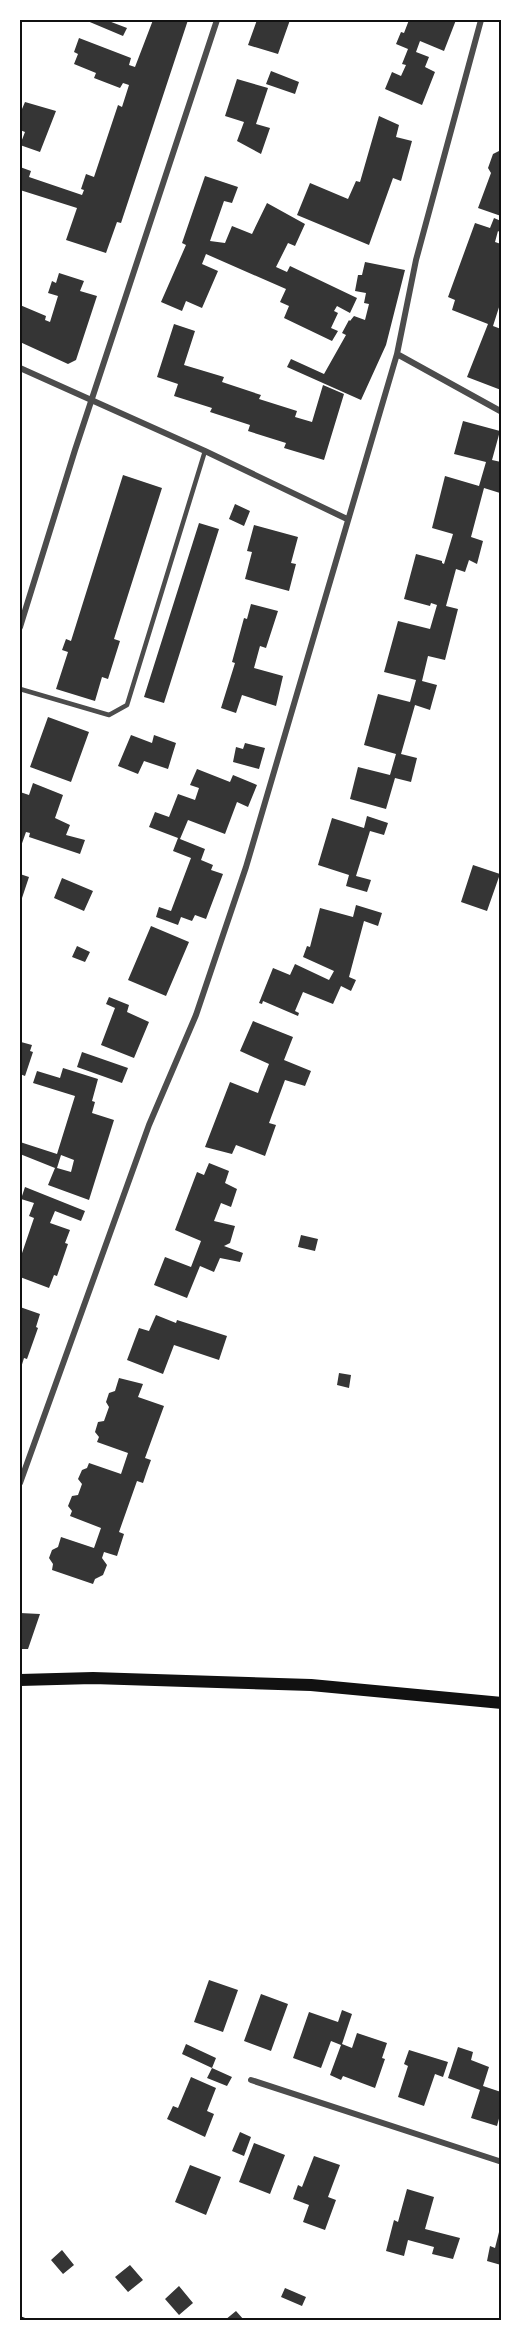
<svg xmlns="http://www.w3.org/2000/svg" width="521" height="2340" viewBox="0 0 521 2340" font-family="Manrope,sans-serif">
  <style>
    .building { fill: #353535; fill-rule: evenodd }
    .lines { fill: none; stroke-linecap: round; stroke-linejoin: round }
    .path { stroke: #111; stroke-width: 4 }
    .service { stroke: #4c4c4c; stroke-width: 4.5 }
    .minor { stroke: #4c4c4c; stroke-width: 6 }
    .secondary { stroke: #111; stroke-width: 12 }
    .neatline { fill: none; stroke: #111; stroke-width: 2 }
  </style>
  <rect width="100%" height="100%" fill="#fff"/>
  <path class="building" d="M85,20H106L127,28L123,36Z
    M153,20H188L121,223L117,222L106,253L66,240L77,208L20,190V167L31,171L29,177L82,195L84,190L81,189L86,174L94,177L118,105L122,107L129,85L123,83L120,88L94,78L96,73L74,64L78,54L74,52L79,38L131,58L129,65L135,67Z
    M257,20H290L278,54L248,45Z
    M409,20H456L444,51L420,41L416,52L429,57L425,67L435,72L422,105L385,89L392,72L401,76L406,65L402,64L408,49L396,44L401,32L404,33Z
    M271,71L299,82L295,94L266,84Z
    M237,79L268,88L256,124L270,128L261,154L237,141L244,122L225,116Z
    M25,102L56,111L40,152L20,145L25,132L20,130V108L22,109Z
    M379,116L399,125L396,137L412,141L401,181L393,178L369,245L297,215L310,183L348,199L356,181L360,182Z
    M501,150V216L478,208L491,173L488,168L493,154Z
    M205,176L238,187L232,203L224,201L210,241L225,243L232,226L252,234L267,203L305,224L295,246L288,243L276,267L287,272L290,266L357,298L350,313L337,306L334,311L338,313L331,328L338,331L332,341L284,318L289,306L280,302L286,289L206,254L202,264L218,271L202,308L186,301L182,311L161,302L186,245L182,243Z
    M494,218L501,221V233L498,231L495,242L501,244V301L493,326L501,329V390L467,377L488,324L452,310L455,300L448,297L475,223L490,228Z
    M365,262L405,270L386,345L361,400L287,367L291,359L324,374L346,335L342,333L349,320L350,321L354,316L365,320L369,304L364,303L366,293L355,291L358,275H362Z
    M59,273L84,281L80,291L97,296L76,360L68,364L20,342V305L46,316L45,320L50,322L58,296L48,293L52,281L56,283Z
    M174,324L195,331L184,365L224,377L222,382L261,395L259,399L297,411L295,417L312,422L323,385L344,394L324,460L284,448L286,443L248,431L250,425L210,412L212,408L174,396L178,384L157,377Z
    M463,421L500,431L492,460L501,462V487L500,493L484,488L471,537L483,541L477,564L469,560L465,572L456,569L446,606L458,609L445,660L428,656L422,681L437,685L430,710L415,705L401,754L417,758L411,782L395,778L386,809L350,799L358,767L390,775L396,754L364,745L378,694L410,702L416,680L384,672L398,621L430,629L437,605L431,603L430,606L404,599L416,554L442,561V563L444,564L453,534L432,528L445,476L479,486L486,462L454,454Z
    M123,475L162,488L114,639L120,641L108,679L102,677L95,701L56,689L68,652L62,650L66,639L71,641Z
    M235,504L250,511L244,526L229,519Z
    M199,523L219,529L164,703L144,697Z
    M254,525L298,537L291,563L296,564L289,591L245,579L252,552L247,551Z
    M251,604L278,611L266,648L260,646L254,668L283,676L276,706L242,695L236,713L221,708L235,663L232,662L244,618L247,619Z
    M48,717L89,732L71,782L30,767Z
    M131,735L152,743L154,735L176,743L168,769L144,761L138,774L118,766Z
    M245,743L265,748L259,769L233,762L236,747L243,749Z
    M197,769L230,782L233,775L257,785L248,807L237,802L225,834L188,820L180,839L205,849L201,860L213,865L211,870L223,874L206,919L195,915L192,921L181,917L178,925L156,917L159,907L171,911L191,858L173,851L178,838L149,827L155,812L169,817L178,794L195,800L199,788L190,785Z
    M33,783L63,795L55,818L70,825L66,835L85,840L80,854L29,837L30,833L26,832L20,849V792L29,795Z
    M367,816L388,823L384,835L370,831L356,876L371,880L367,892L346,886L349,875L318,865L332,818L364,828Z
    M473,865L500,874L487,911L461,902Z
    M20,874L29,877L20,904Z
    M62,878L93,891L84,911L54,898Z
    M356,905L382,913L378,926L364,921L349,977L356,980L351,991L341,986L333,1004L303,992L295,1011L299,1013L298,1016L263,1001L262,1004L259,1003L273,968L290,975L295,964L329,980L334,971L303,957L307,946L310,947L320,908L353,917Z
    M151,926L189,942L166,996L128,980Z
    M77,946L90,952L85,962L72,957Z
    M109,997L129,1005L127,1012L149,1022L134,1058L101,1045L115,1008L106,1004Z
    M253,1021L293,1037L284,1060L311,1071L305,1086L285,1080L269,1123L276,1125L265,1156L236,1145L232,1154L205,1147L230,1082L258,1093L260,1087L269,1064L240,1051Z
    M21,1042L32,1045L30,1051L33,1052L25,1076L20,1074Z
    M82,1052L128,1068L122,1083L77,1067Z
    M63,1068L98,1079L92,1101L95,1102L92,1113L114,1120L89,1200L48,1185L55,1168L20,1154V1142L57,1154L75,1096L33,1083L37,1071L60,1078ZM61,1155L74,1160L71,1172L57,1168Z
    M209,1163L229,1171L225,1183L237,1189L231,1207L221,1203L214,1221L235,1226L230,1243L224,1246L243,1253L240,1262L220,1258L214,1272L200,1266L187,1298L154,1285L165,1257L191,1267L201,1241L175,1230L197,1172L204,1175Z
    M25,1187L85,1211L81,1221L55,1211L50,1223L70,1230L65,1243L68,1244L57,1276L54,1275L49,1288L20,1277V1259L34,1218L29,1216L34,1203L21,1199Z
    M301,1235L318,1239L315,1251L298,1247Z
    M20,1307L40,1314L36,1327L38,1328L27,1359L24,1358L20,1371Z
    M156,1315L176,1323L177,1320L227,1336L219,1360L174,1345L163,1374L127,1360L139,1328L149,1331Z
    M339,1373L351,1375L349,1388L337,1385Z
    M119,1378L143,1384L138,1397L164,1406L145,1458L151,1460L147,1471L143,1483L137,1481L119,1532L124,1534L117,1556L104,1552L102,1558L107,1565L103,1575L95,1579L93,1584L52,1570L53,1564L49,1558L52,1550L58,1547L61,1537L94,1548L101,1528L70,1516L72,1511L68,1506L72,1496L78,1495L82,1484L78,1479L82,1470L87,1468L89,1463L121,1474L128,1453L97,1442L99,1437L95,1432L98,1422L104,1421L109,1407L106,1402L109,1393L115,1391Z
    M20,1613L40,1614L28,1649H20Z
    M209,1980L238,1990L223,2032L194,2022Z
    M261,1994L288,2004L271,2051L244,2041Z
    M342,2010L352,2014L342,2044L352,2048L357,2033L387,2043L382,2058L385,2059L375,2088L343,2076L341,2080L330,2075L341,2045L331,2041L321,2068L293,2058L309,2012L338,2022Z
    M186,2044L216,2058L212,2068L182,2054Z
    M458,2047L473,2052L471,2060L489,2067L483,2086L501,2092V2111L497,2126L471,2118L480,2090L448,2078Z
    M409,2050L448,2062L443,2077L435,2074L424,2106L398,2097L408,2066L404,2064Z
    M212,2068L232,2077L227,2086L207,2078Z
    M191,2077L216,2088L207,2111L214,2114L205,2137L167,2119L173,2106L178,2108Z
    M240,2132L251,2137L244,2156L232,2151Z
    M254,2143L285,2155L270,2194L239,2182Z
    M314,2156L340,2165L328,2197L336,2200L325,2230L303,2222L309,2205L293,2199L298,2185L302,2187Z
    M190,2165L221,2177L206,2215L175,2202Z
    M407,2189L434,2197L425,2229L460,2238L453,2259L432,2254L434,2247L408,2240L404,2256L386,2251L394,2220L398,2222Z
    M501,2224V2265L487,2261L490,2246L495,2248Z
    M62,2250L74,2265L63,2274L51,2260Z
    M130,2265L143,2280L128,2292L115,2277Z
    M179,2286L193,2303L179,2315L165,2299Z
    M285,2288L306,2297L302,2306L281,2297Z
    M236,2311L244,2320H225Z"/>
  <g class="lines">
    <path class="path" d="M20,2318L25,2320"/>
    <path class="service" d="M20,689L109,715L127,705L205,451"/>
    <path class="minor" d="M397,354L502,412
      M20,368L205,451L347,519
      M20,627L75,450L217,20
      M20,1483L149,1125L196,1015L246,867L397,354L416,260L481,20
      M251,2080L502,2162"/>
    <path class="secondary" d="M20,1680L93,1678L311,1685L502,1703"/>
  </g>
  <rect width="521" height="2340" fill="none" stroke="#ffffff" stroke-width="42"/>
  <rect x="21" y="21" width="479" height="2298" class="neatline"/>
</svg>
